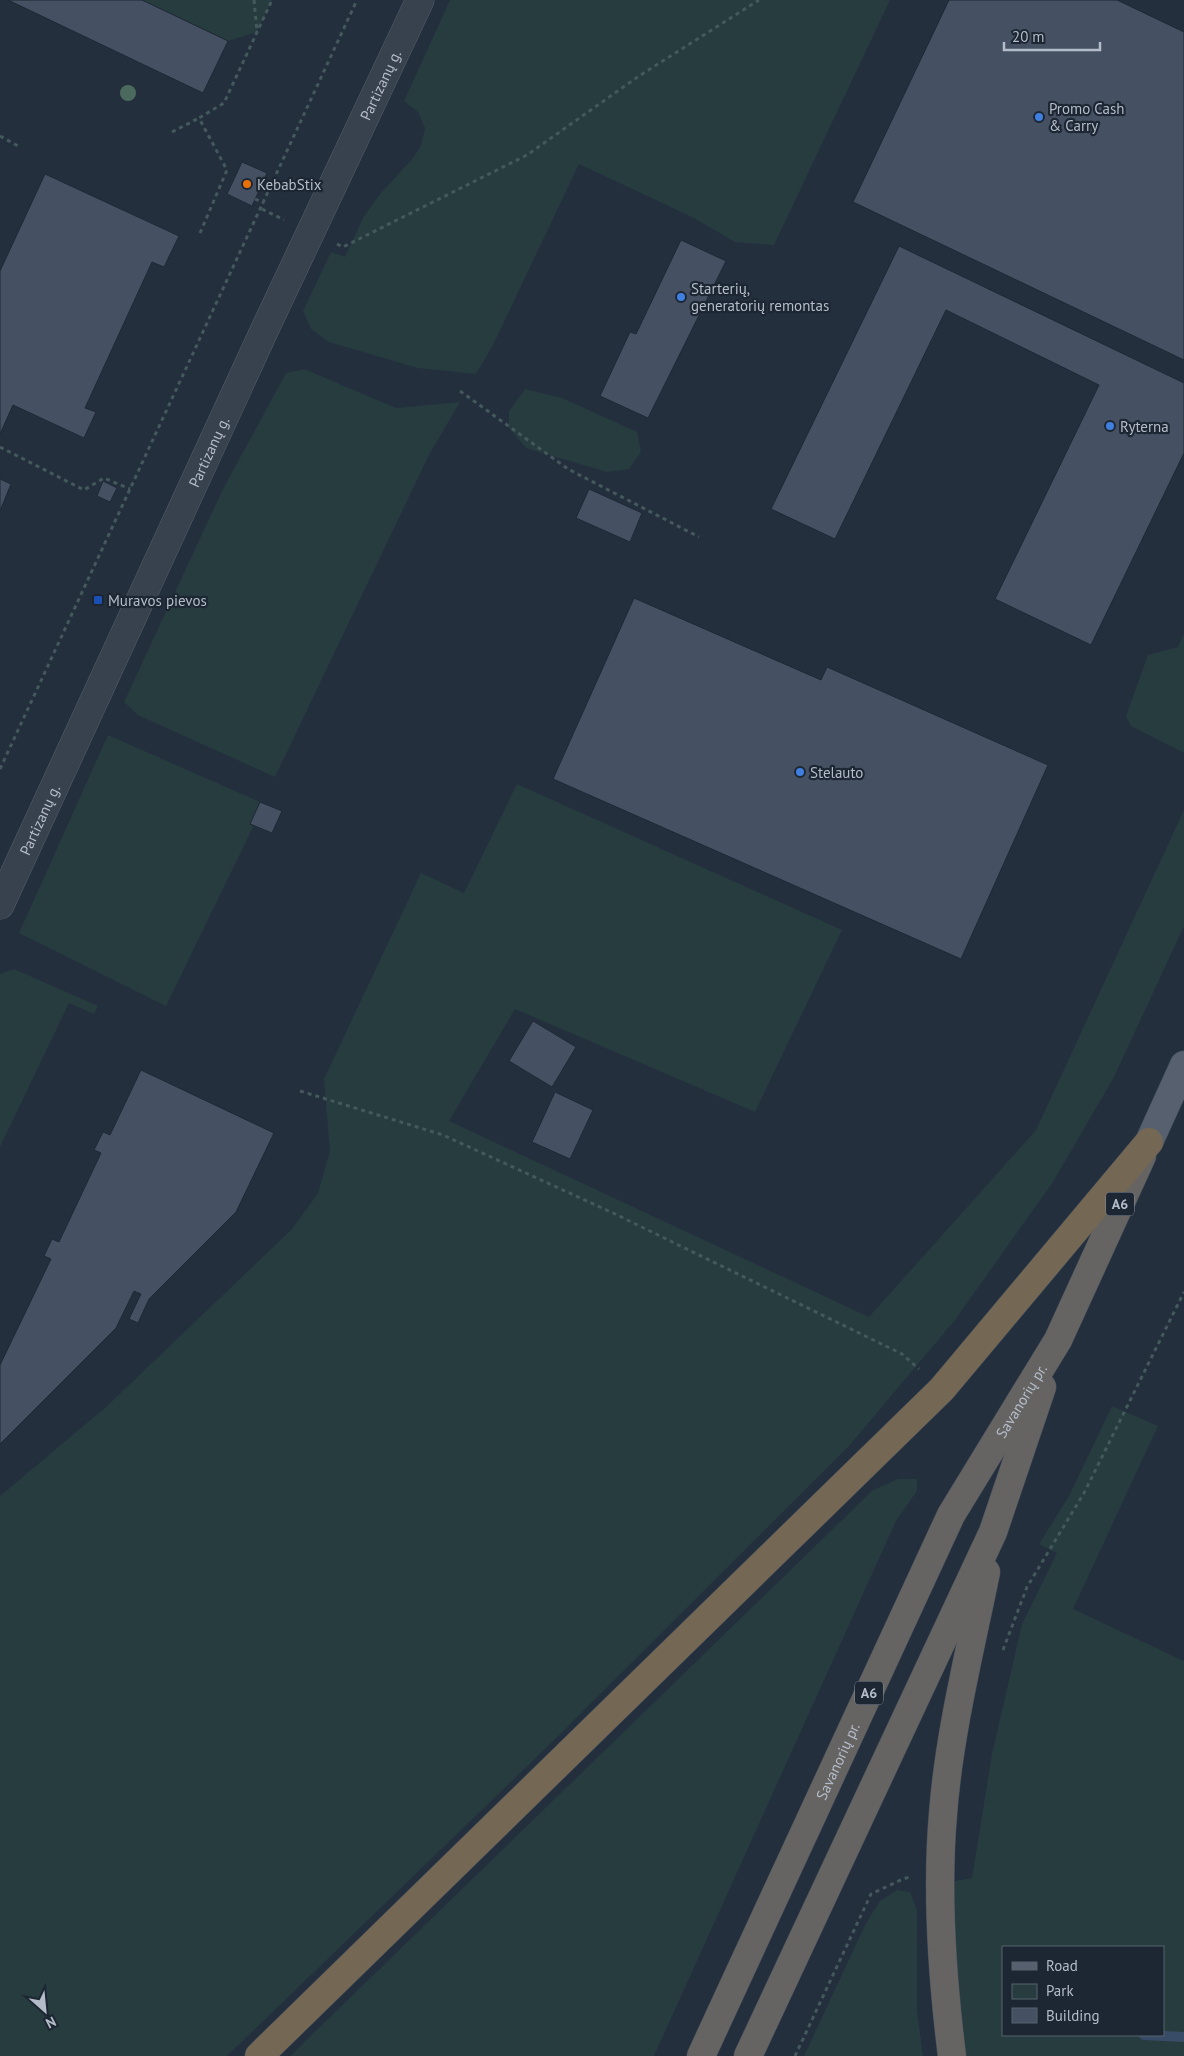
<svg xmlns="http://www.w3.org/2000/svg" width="1184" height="2056" viewBox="0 0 1184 2056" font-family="'PT Sans',sans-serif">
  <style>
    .green { fill: #263c3f; fill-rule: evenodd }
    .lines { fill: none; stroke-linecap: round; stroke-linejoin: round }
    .stream { stroke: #394c67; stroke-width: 10 }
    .building { fill: #455162; stroke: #1f2835 }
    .tertiary-casing { stroke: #565f6c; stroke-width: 29 }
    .primary-casing { stroke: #414a57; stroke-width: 29 }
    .trunk-casing { stroke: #434c59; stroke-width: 29 }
    .motorway-casing { stroke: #434c59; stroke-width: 29 }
    .path { stroke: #44595c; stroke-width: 3; stroke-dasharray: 4 4; stroke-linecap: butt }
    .tertiary { stroke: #38414e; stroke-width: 28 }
    .primary { stroke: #56606e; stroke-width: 28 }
    .trunk { stroke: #656462; stroke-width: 28 }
    .motorway { stroke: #746855; stroke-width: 28 }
    .tree { fill: #4b6a5d }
    .shop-dot { fill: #3f7fe0; stroke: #1d2633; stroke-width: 2 }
    .food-dot { fill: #e8710a; stroke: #1d2633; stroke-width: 2 }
    .transit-dot { fill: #1a4fb4; stroke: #1d2633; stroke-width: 2 }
    .labels { text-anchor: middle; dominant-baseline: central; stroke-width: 4.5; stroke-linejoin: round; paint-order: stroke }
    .shield { fill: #1d2633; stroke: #878f9c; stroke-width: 1 }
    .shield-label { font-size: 14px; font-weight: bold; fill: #b4bcc9 }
    .street-label { font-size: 15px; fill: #b4bcc9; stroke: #1d2633 }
    .poi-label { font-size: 15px; fill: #b4bcc9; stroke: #1d2633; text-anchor: start }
  </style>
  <rect width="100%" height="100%" fill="#242f3e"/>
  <path class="green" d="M142,0H272L257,32L228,41Z
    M450,0H890L774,245L735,242L692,217L579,164L493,345L476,374L418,368L329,342L311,329L303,311L331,252L345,257L364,216L381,193L413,158L421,146L425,128L418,112L404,101Z
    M304,369L396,408L460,402L429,455L275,777L138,715L124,702L223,489L286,373Z
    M525,389L562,398L637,432L641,452L629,469L607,472L526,448L509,428V411Z
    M1184,634V753L1131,726L1126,716L1148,655L1178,647Z
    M108,735L260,802L251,824L254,825L166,1006L19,933Z
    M517,784L842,930L755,1112L515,1009L449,1121L869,1317L1036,1130L1184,810V926L1114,1077L1053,1182L955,1320L849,1446L548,1746L227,2056H0V1496L105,1408L292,1229L318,1193L330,1151L324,1079L421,873L464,893Z
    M14,969L98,1006L94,1014L69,1003L0,1147V974Z
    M1112,1406L1158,1426L1073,1609L1184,1661V2056H962L949,1882L972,1878L992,1754L1022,1624L1057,1553L1039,1544L1069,1496ZM1003,1947H1163V2035H1003Z
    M898,1479H917V1491L896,1521L654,2056H290L873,1490Z
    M897,1890L910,1892L917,1910V2011L923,2056H804L866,1923L880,1901Z"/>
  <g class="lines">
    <path class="stream" d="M1144,2035L1184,2037"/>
  </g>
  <path class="building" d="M8,0H142L228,41L203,93Z
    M949,0H1117L1184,32V360L853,202Z
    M242,162L267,173L252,206L227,194Z
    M45,174L179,236L164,267L152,262L85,408L96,412L84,438L13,405L0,434V271Z
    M681,240L726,261L648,418L600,396L630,332L636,334Z
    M899,246L1184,383V453L1091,645L995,599L1099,385L946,310L835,539L771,509Z
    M0,479L11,484L0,511Z
    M103,481L117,488L110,502L97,496Z
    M589,489L642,513L630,542L576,518Z
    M634,598L821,680L827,667L1048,765L961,959L553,779Z
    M260,802L282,811L272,833L250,824Z
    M533,1021L576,1047L552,1087L509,1061Z
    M141,1070L274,1133L236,1212L149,1299L138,1323L129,1319L141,1294L134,1291L116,1328L0,1444V1365L51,1259L44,1256L52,1239L59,1242L101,1153L94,1150L103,1132L110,1135Z
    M555,1092L593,1110L570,1159L532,1142Z"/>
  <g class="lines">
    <g class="tertiary-casing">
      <g id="tertiary">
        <path id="s1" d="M0,905L264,331L420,0"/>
      </g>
    </g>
    <g class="primary-casing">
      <path id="primary" d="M1149,1142L1184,1065"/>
    </g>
    <g class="trunk-casing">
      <g id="trunk">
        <path id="s2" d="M701,2056L951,1515L1058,1340L1142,1156"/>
        <path d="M748,2056L993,1532L1042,1387"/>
        <path d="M952,2056C942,1976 936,1895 943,1814C949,1734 970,1651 986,1572"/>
      </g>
    </g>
    <g class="motorway-casing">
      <path id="motorway" d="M259,2056L942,1389L1149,1142"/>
    </g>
    <path class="path" d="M254,0L257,31
      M172,132L199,118
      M0,136L20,147
      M255,199L264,203
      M262,209L284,220
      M200,233L227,170L199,118L224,103L272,0
      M337,244L343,247L527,155L639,76L759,0
      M460,391L568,469L699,537
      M0,447L84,490L104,478L130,489
      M0,769L357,0
      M300,1091L443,1135L613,1213L902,1354L919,1369
      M1003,1650L1027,1587L1084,1493L1184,1292
      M795,2056L871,1894L903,1879L910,1877"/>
    <use href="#tertiary" class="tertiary"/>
    <use href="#primary" class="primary"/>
    <use href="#trunk" class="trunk"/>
    <use href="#motorway" class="motorway"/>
  </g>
  <circle class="tree" cx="128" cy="93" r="8"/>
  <g class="shop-dot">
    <circle cx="1039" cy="117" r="5"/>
    <circle cx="681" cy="297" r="5"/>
    <circle cx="1110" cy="426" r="5"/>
    <circle cx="800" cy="772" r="5"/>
  </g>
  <circle class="food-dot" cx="247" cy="184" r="5"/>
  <rect class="transit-dot" x="93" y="595" width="10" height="10" rx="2.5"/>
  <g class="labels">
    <g class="shield">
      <rect x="1106" y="1192.5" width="28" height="23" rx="4"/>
      <rect x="855" y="1681.5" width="28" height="23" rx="4"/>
    </g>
    <g class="shield-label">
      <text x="1120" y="1204">A6</text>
      <text x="869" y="1693">A6</text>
    </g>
    <g class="street-label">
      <text stroke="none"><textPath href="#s1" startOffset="904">Partizanų g.</textPath></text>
      <text stroke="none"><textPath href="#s1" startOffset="499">Partizanų g.</textPath></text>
      <text stroke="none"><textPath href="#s1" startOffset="94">Partizanų g.</textPath></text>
      <text stroke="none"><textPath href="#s2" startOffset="730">Savanorių pr.</textPath></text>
      <text stroke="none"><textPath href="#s2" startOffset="325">Savanorių pr.</textPath></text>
    </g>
    <g class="poi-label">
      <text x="1049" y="108">Promo Cash<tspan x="1049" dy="17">&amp; Carry</tspan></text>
      <text x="257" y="184">KebabStix</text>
      <text x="691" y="288">Starterių,<tspan x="691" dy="17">generatorių remontas</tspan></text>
      <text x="1120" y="426">Ryterna</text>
      <text x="108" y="600">Muravos pievos</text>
      <text x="810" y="772">Stelauto</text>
    </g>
  </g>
  <rect x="1002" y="1946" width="162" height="90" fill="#1d2633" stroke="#59626f"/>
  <rect x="1012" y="1962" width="25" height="8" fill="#56606e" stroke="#59626f"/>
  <text x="1046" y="1971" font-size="15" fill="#b4bcc9">Road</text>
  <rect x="1012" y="1984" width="25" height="15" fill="#263c3f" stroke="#59626f"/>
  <text x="1046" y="1996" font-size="15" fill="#b4bcc9">Park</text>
  <rect x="1012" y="2008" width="25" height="15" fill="#455162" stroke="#59626f"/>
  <text x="1046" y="2021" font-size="15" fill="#b4bcc9">Building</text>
  <g transform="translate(45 2011) rotate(153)" stroke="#1d2633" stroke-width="4" paint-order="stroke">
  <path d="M0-4L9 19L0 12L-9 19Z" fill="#b4bcc9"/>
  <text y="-8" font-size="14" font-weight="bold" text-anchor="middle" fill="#b4bcc9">N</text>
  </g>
  <path d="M1004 42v8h96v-8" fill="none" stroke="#b4bcc9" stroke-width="2.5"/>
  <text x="1012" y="42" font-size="15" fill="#b4bcc9" stroke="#1d2633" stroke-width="4" paint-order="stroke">20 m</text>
</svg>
